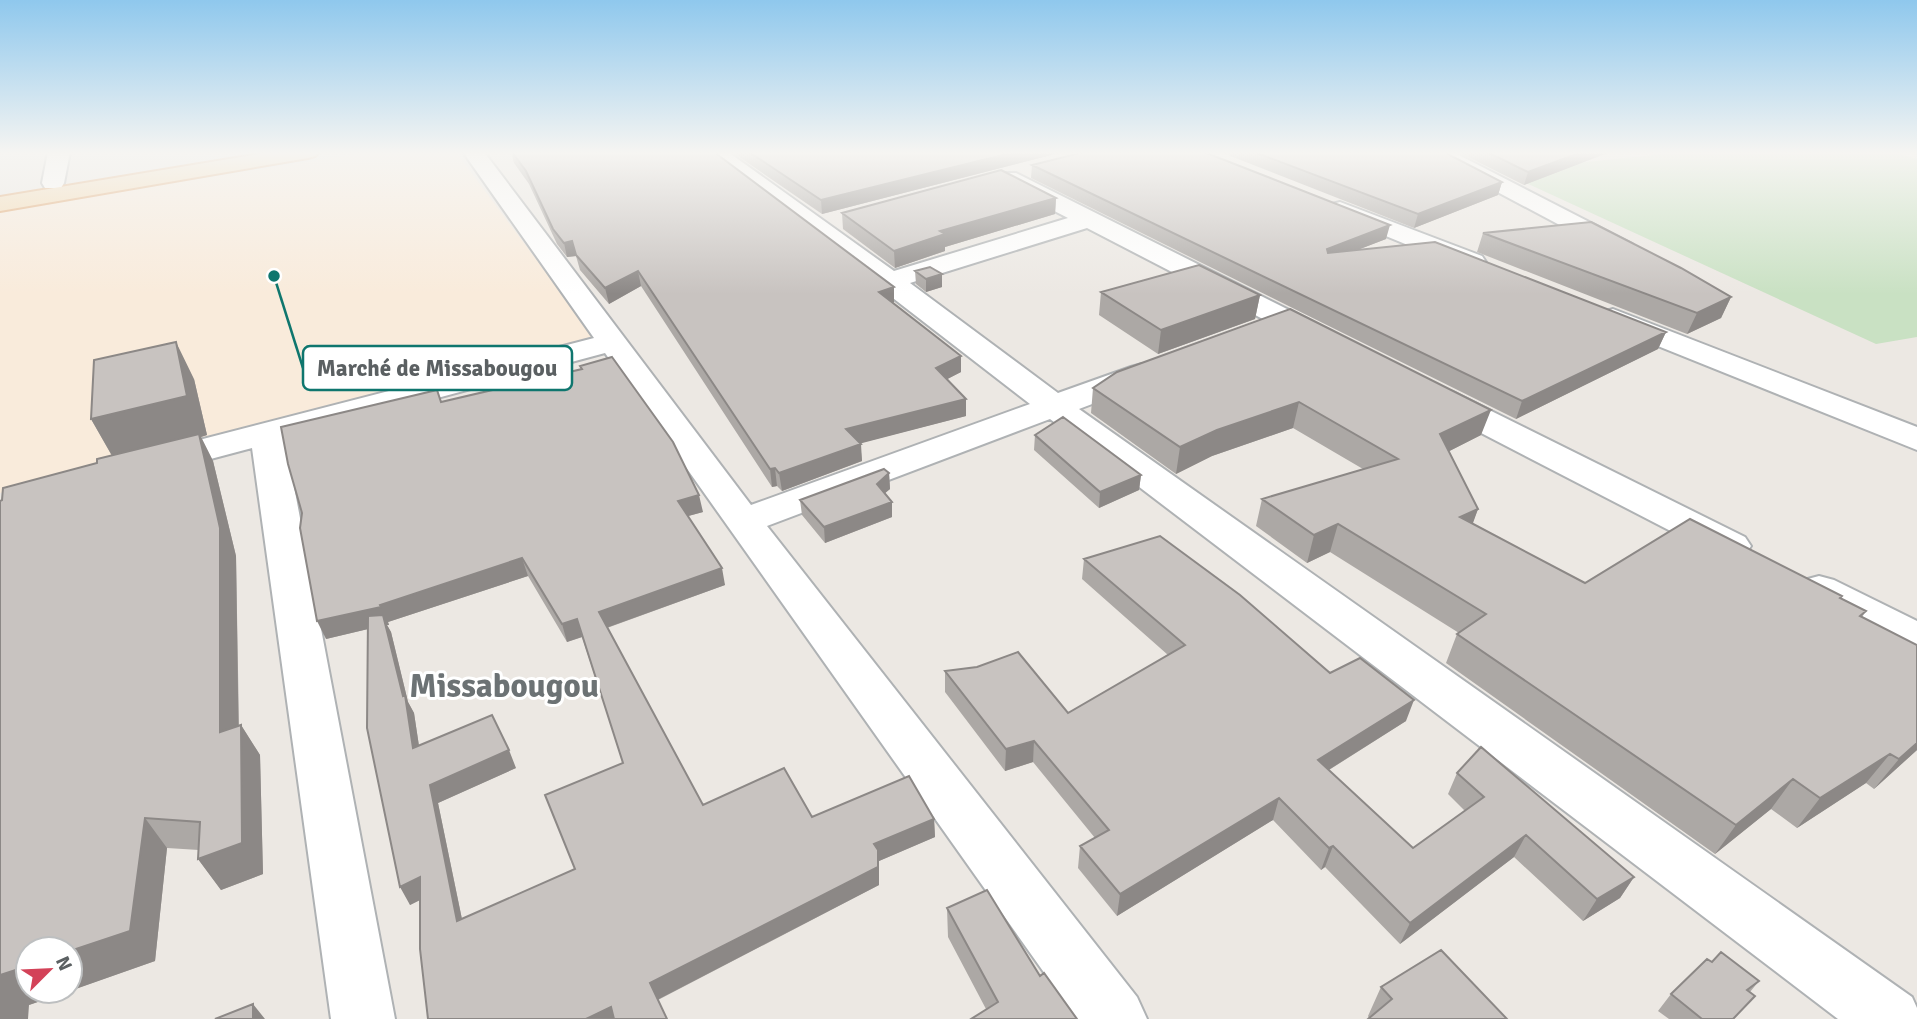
<svg xmlns="http://www.w3.org/2000/svg" width="1917" height="1019" viewBox="0 0 1917 1019" font-family="Signika,sans-serif">
  <style>
    .commercial { fill: #f9ebdb }
    .green { fill: #c9e1c3 }
    .lines { fill: none; stroke-linecap: round; stroke-linejoin: round }
    .minor-casing { stroke: #afb2b4; stroke-width: 4 }
    .primary-casing { stroke: #e0a369; stroke-width: 4 }
    .minor { fill: #fff; fill-rule: evenodd }
    .primary { fill: #f5dab0; fill-rule: evenodd }
    .wall { fill: #aca8a5; fill-rule: evenodd }
    .shaded-wall { fill: #8c8886 }
    .building { fill: #c8c3c0; stroke: #8c8886; stroke-width: 2 }
    .labels { text-anchor: middle; dominant-baseline: central; stroke-width: 6; stroke-linejoin: round; paint-order: stroke }
    .near-district-label { font-size: 33px; font-weight: bold; fill: #6c7274; stroke: #fff }
    .leader { fill: none; stroke: #0f766e; stroke-width: 2.5 }
    .callout-dot { fill: #0f766e; stroke: #fff; stroke-width: 2.5 }
    .callout { fill: #fff; stroke: #0f766e; stroke-width: 2.5 }
    .callout-label { font-size: 23px; text-anchor: middle; font-weight: bold; fill: #5b6062 }
  </style>
  <rect width="100%" height="100%" fill="#ece8e3"/>
  <path class="commercial" d="M367,152H456L597,341L0,493V211Z"/>
  <path class="green" d="M1683,152H1893L1917,159V337L1876,344L1500,171Z"/>
  <g class="lines">
    <g class="minor-casing">
      <path id="minor" d="M48,152H70L64,183L61,188H45L42,183Z
        M463,152H484L751,505L1030,404L704,152H728L894,271L1068,218L1000,183L997,178L1000,173H1016L1333,332L1337,338L1333,344L1322,347L1311,344L1087,228L910,283L1058,393L1131,367L1142,364L1153,367L1158,374L1153,381L1079,409L1912,997L1917,1008V1019H1838L1050,419L767,526L1137,997L1147,1019H1077L605,353L285,439L395,1019H331L252,448L158,473L145,470L140,462L145,454L594,338Z
        M1426,152H1453L1632,244L1636,249L1632,254L1623,257L1614,254L1430,156Z
        M1340,202L1482,256L1486,262L1482,268L1473,270L1464,268L1332,214L1328,209L1332,204Z
        M1613,309L1917,427V450L1603,324L1598,318L1603,312Z
        M1441,389L1453,392L1745,537L1751,546L1745,555L1731,559L1717,555L1429,406L1424,399L1429,392Z
        M1819,576L1834,580L1917,621V656L1901,651L1804,600L1798,590L1804,580Z"/>
    </g>
    <g class="primary-casing">
      <path id="primary" d="M271,152H319L315,156L308,158L0,211V197Z"/>
    </g>
    <use href="#minor" class="minor"/>
    <use href="#primary" class="primary"/>
  </g>
  <path class="wall" d="M511,152H714L894,302L893,303L961,356V372L947,379L966,416L860,443L862,461L782,491L777,486L772,487L641,286L609,304L580,270L576,256L567,257L557,244L529,184L514,163Z
    M732,152H1063L822,214Z
    M1220,152H1444L1502,182L1498,195L1414,228Z
    M1458,152H1610L1524,185Z
    M1032,165L1386,239L1357,250L1666,332L1658,349L1516,419L1031,178Z
    M1056,198L1055,214L945,247V251L895,268L843,229L842,213Z
    M1483,233L1731,297L1721,318L1687,334L1477,252Z
    M915,271L942,274V287L926,292L916,284Z
    M1101,292L1260,295L1255,319L1158,354L1099,315Z
    M1290,309L1481,435L1449,451L1478,509L1472,524L1585,583L1842,596L1841,598L1866,611L1862,617L1917,750L1874,789L1866,783L1797,828L1771,809L1715,854L1446,663L1457,634L1459,633L1330,552L1307,563L1256,526L1262,499L1363,469L1293,428L1212,456L1176,474L1091,413L1093,388Z
    M580,366L703,512L688,516L725,585L607,628L703,805L812,817L934,819L935,837L879,861V885L658,1000L667,1019L420,900L410,905L368,629L326,639L441,402L581,369ZM528,576L567,642L582,637L623,763L545,795L575,869L462,919L438,803L516,768L419,746L414,713L408,702L391,632L387,625H389L388,622Z
    M194,379L207,435L201,437L213,461L236,556L239,726L241,725L260,755L263,874L221,890L198,859L199,850L167,848L155,961L29,1005L0,1019L112,456L91,419Z
    M1035,435L1141,475L1139,490L1099,508L1034,450Z
    M889,473L890,489L885,493L892,517L825,543L802,515L800,500Z
    M1084,559L1330,673L1406,721L1329,770L1413,848L1465,811L1448,794L1457,773L1634,877L1620,898L1583,921L1514,857L1400,944L1325,867L1321,870L1273,820L1117,916L1078,868L1080,846L1095,838L1033,762L1005,771L945,692V671L1068,713L1168,655L1082,579Z
    M947,908L1040,976L986,1009L948,937Z
    M1712,962L1759,981L1750,992L1755,996L1734,1019H1669L1658,1011L1671,994Z
    M1381,987L1507,1019L1369,1018L1368,1016Z"/>
  <path class="shaded-wall" d="M1015,152H1063L822,214L821,200Z
    M1582,152H1610L1524,185L1528,172Z
    M1502,182L1498,195L1414,228L1418,214Z
    M1056,198L1055,214L945,247V251L895,268L894,251L940,231Z
    M1390,225L1386,239L1324,263L1327,249Z
    M572,241L576,256L567,257L564,243Z
    M638,271L641,286L609,304L605,288Z
    M942,274V287L926,292V279Z
    M894,287V302L880,307L879,292Z
    M1260,295L1255,319L1158,354L1161,330Z
    M1731,297L1721,318L1687,334L1697,313Z
    M1666,332L1658,349L1516,419L1522,401Z
    M176,342L194,379L207,435L201,437L213,461L236,556L239,762L220,732L114,459L91,419Z
    M961,356V372L936,385V368Z
    M966,399V416L847,447L846,429Z
    M1299,402L1293,428L1212,456L1176,474L1180,447L1217,430Z
    M1491,410L1481,435L1432,460L1440,434Z
    M861,444L862,461L782,491L779,473Z
    M775,468L777,486L772,487L770,469Z
    M889,473L890,489L878,499L877,484Z
    M1141,475L1139,490L1099,508L1100,492Z
    M699,495L703,512L681,518L678,501Z
    M892,502V517L825,543L824,527Z
    M1478,509L1468,537L1460,517Z
    M1338,524L1330,552L1307,563L1314,535Z
    M522,558L528,576L388,622L389,625H387L391,632L408,702L414,713L422,766L413,748L385,625L326,639L317,621L380,605Z
    M722,568L725,585L603,629L599,612Z
    M577,619L582,637L567,642L562,624Z
    M1414,700L1406,721L1311,781L1318,760Z
    M241,725L260,755L263,874L221,890L198,859Z
    M1034,741L1033,762L1005,771L1006,749Z
    M1917,743V750L1874,789L1899,759Z
    M509,750L516,768L438,803L466,939L457,921L430,785Z
    M1890,754L1866,783L1797,828L1820,798Z
    M1793,779L1771,809L1715,854L1736,825Z
    M1279,798L1273,820L1117,916L1120,894Z
    M145,818L167,848L155,961L70,991V951Z
    M934,819L935,837L879,861V885L655,1001L650,983L874,844Z
    M1526,835L1514,857L1400,944L1410,923Z
    M1333,846L1325,867L1321,870L1329,848Z
    M420,877L430,895L410,905L400,887Z
    M1634,877L1620,898L1583,921L1597,899Z
    M28,966V991H70L29,1005L28,1019H0V975Z
    M253,1004L265,1019H253Z
    M611,1007L616,1019H586Z"/>
  <path class="building" d="M512,152H714L894,287L879,292L961,356L936,368L966,399L846,429L861,444L779,473L775,468L770,469L638,271L605,288L576,255L572,241L564,243L553,229L526,171Z
    M749,152H1015L821,200Z
    M1084,152H1204L1390,225L1327,249L1328,253L1435,242L1666,332L1522,401L1032,165Z
    M1254,152H1444L1502,182L1418,214Z
    M1487,152H1582L1528,172Z
    M1001,170L1056,198L940,231L945,234L894,251L842,213Z
    M1591,222L1681,268L1731,297L1697,313L1483,233Z
    M1199,265L1260,295L1161,330L1101,292Z
    M930,267L942,274L926,279L915,271Z
    M1290,309L1491,410L1440,434L1478,509L1460,517L1585,583L1690,519L1842,596L1840,598L1866,611L1860,616L1917,645V743L1899,759L1890,754L1820,798L1793,779L1736,825L1457,634L1486,614L1338,524L1314,535L1262,499L1398,459L1299,402L1217,430L1180,447L1093,388L1117,372Z
    M176,342L187,396L91,419L94,360Z
    M612,357L673,442L699,495L678,501L722,568L599,612L703,805L784,768L812,817L909,776L934,819L874,844L878,850V867L650,983L667,1019H614L611,1007L586,1019H428L420,949V877L400,887L367,728L368,616L383,615L403,696L405,695L413,748L492,715L509,750L430,785L457,921L575,869L545,795L623,763L577,619L562,624L522,558L380,605L381,607L317,621L300,528L302,513L288,464L281,427L437,390L441,402L582,369L580,366Z
    M1063,417L1141,475L1100,492L1035,435Z
    M199,434L220,528V732L241,725L242,843L198,859L200,822L145,818L130,931L70,951V949H28V966L0,975V501L2,500L3,488L97,463V459Z
    M884,469L889,473L877,484L892,502L824,527L800,500Z
    M1160,536L1240,595L1330,673L1360,658L1414,700L1318,760L1413,848L1484,797L1457,773L1481,747L1634,877L1597,899L1526,835L1410,923L1333,846L1329,848L1279,798L1120,894L1080,846L1109,830L1034,741L1006,749L945,671L977,667L1018,652L1068,713L1185,645L1084,559Z
    M987,890L1040,976L1044,973L1077,1019H971L998,1002L947,908Z
    M1441,950L1507,1019H1368L1392,999L1381,987Z
    M1721,952L1759,981L1747,990L1755,996L1733,1019H1702L1671,994L1707,959L1712,962Z
    M253,1004V1019H215Z"/>
  <linearGradient id="sky" x2="0" y2="1"><stop stop-color="#8fc8ed"/><stop offset="0.52" stop-color="#f6f5f2"/><stop offset="1" stop-color="#f6f5f2" stop-opacity="0"/></linearGradient>
  <rect width="1917" height="294" fill="url(#sky)"/>
  <g class="labels">
    <g class="near-district-label">
      <text x="504" y="686">Missabougou</text>
    </g>
  </g>
  <path class="leader" d="M274 276L303 368"/>
  <circle class="callout-dot" cx="274" cy="276" r="7"/>
  <rect class="callout" x="303" y="346" width="269" height="44" rx="7"/>
  <g class="callout-label">
    <text x="437" y="376">Marché de Missabougou</text>
  </g>
  <g transform="translate(49 970) rotate(66)"><circle r="33" fill="#ffffff" stroke="#bdbfc0" stroke-width="2"/>
  <path d="M0-5L12 26L0 18L-12 26Z" fill="#d34258"/>
  <text y="-10" font-size="19" font-weight="bold" text-anchor="middle" fill="#5b6062">N</text>
  </g>
</svg>
